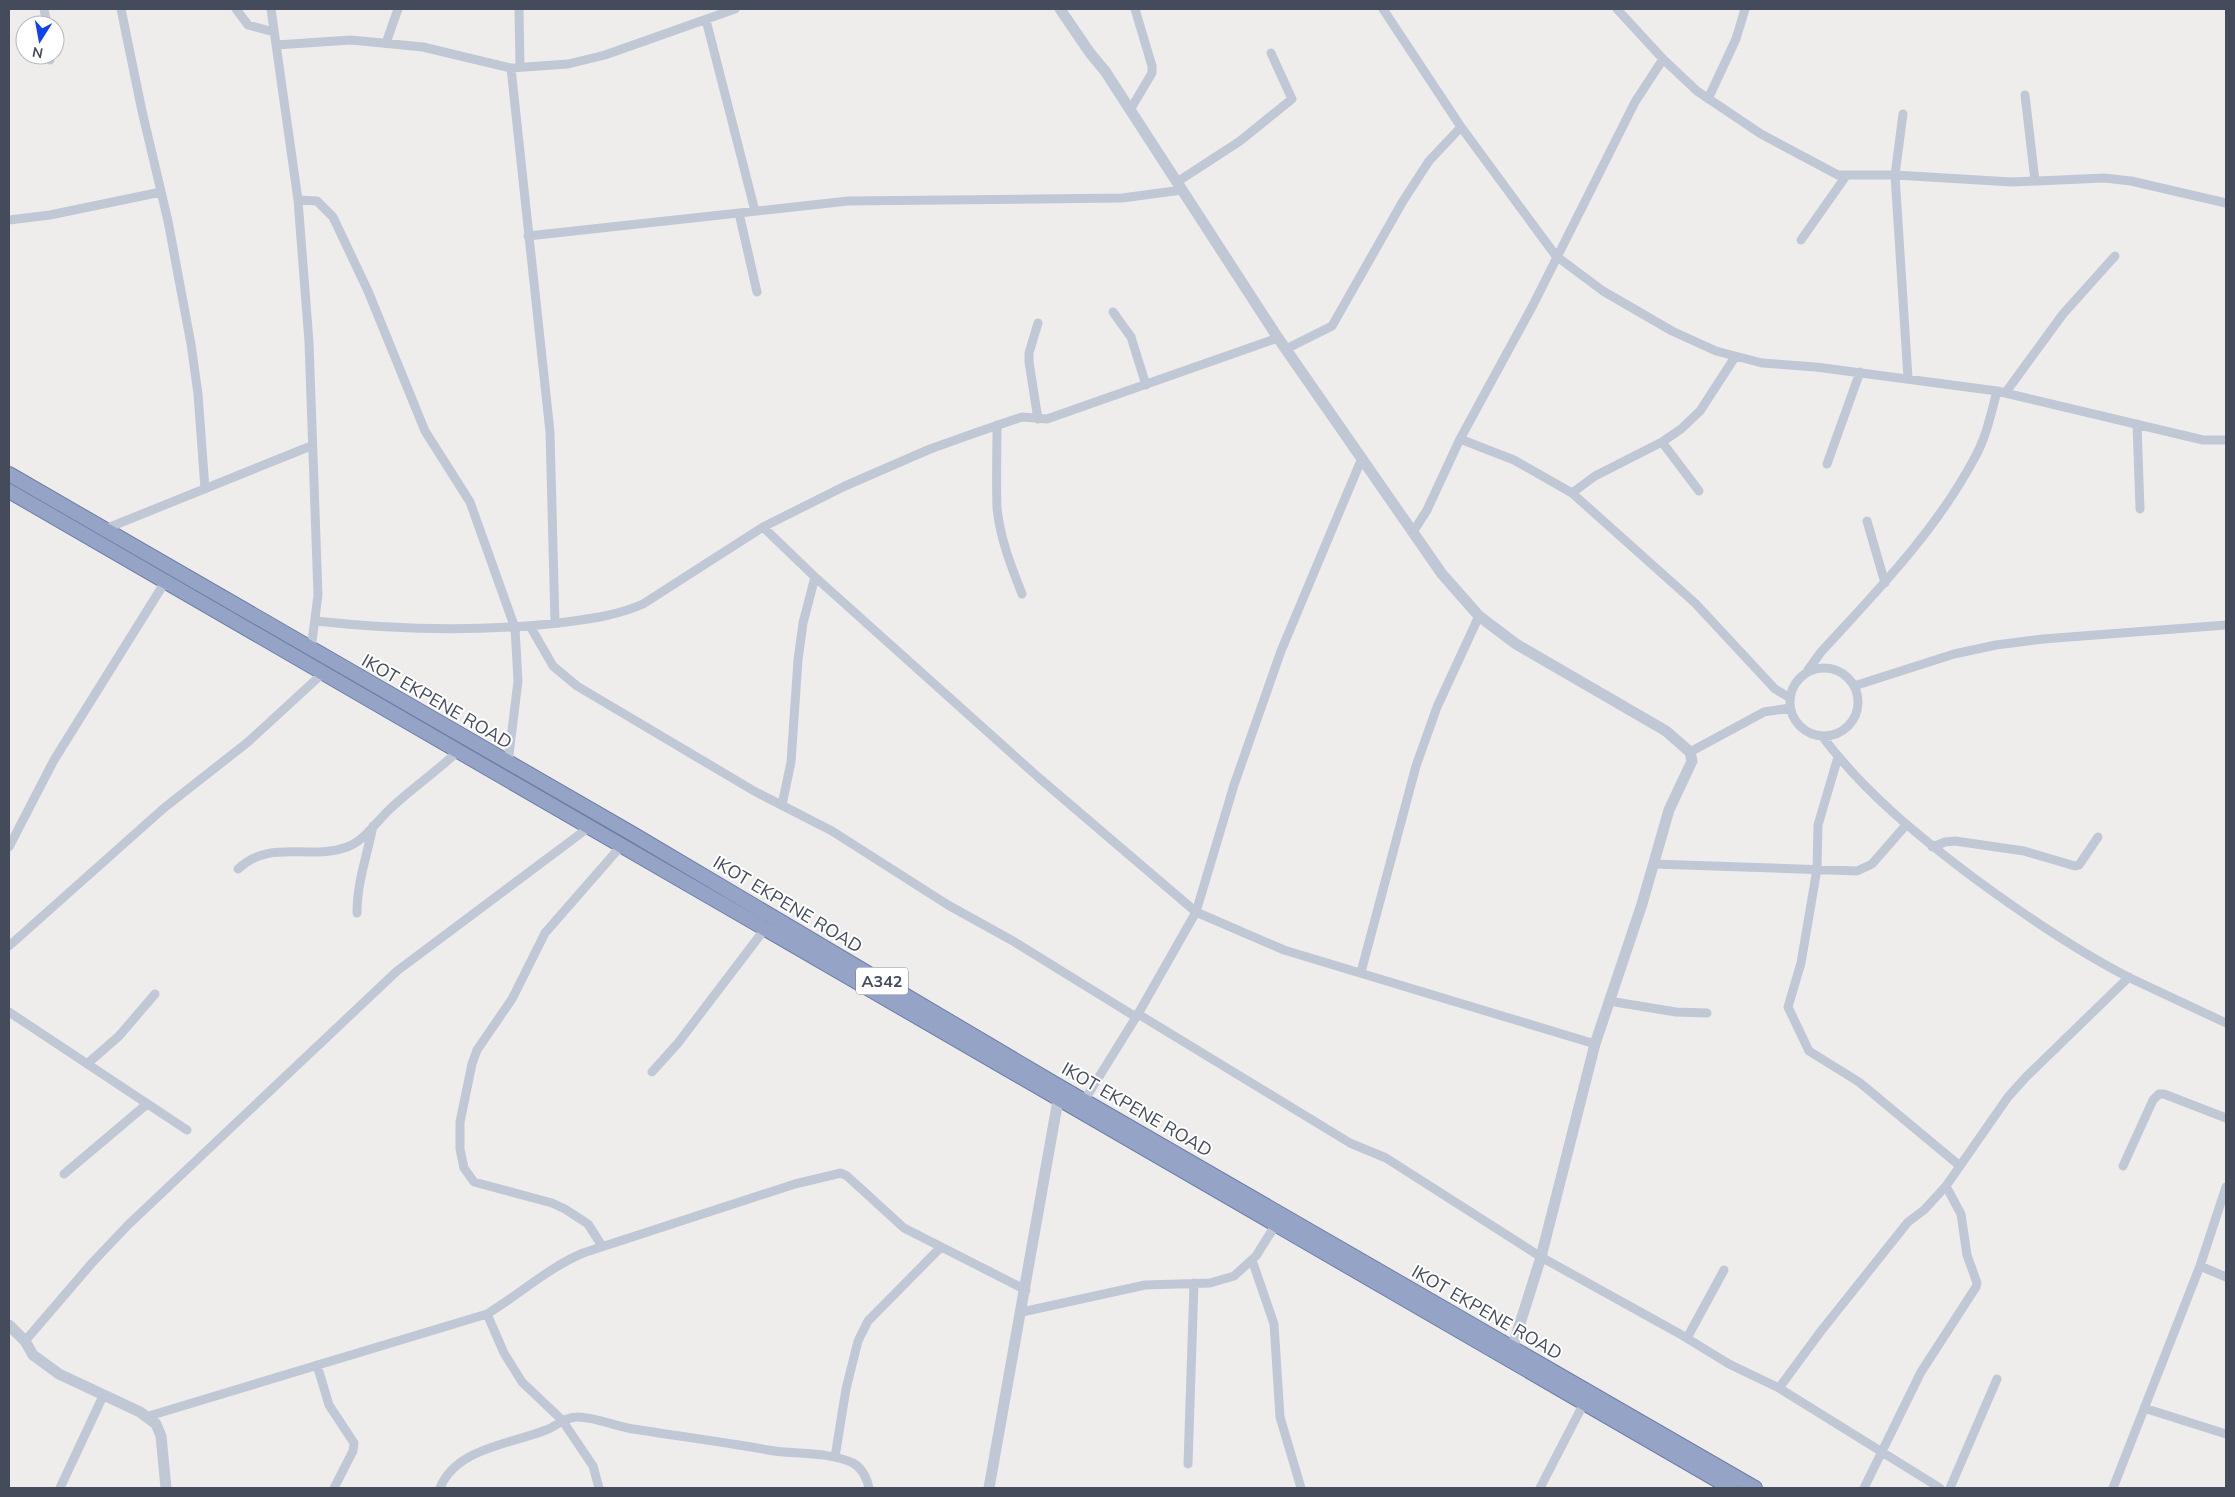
<svg xmlns="http://www.w3.org/2000/svg" width="2235" height="1497" viewBox="0 0 2235 1497" font-family="Mulish,sans-serif">
  <style>
    .lines { fill: none; stroke-linecap: round; stroke-linejoin: round }
    .trunk-casing { stroke: #6c7daa; stroke-width: 16 }
    .minor { stroke: #c1c8d5; stroke-width: 9 }
    .tertiary { stroke: #c1c8d5; stroke-width: 11 }
    .trunk { stroke: #95a4c6; stroke-width: 14 }
    .labels { text-anchor: middle; dominant-baseline: central; stroke-width: 4; stroke-linejoin: round; paint-order: stroke }
    .shield { fill: #fff; stroke: #7c818c; stroke-width: 1 }
    .shield-label { font-size: 16px; font-weight: bold; fill: #444b5b }
    .street-label { font-size: 18px; fill: #444b5b; stroke: #fff }
  </style>
  <rect width="100%" height="100%" fill="#efedec"/>
  <g class="lines">
    <g class="trunk-casing">
      <path id="trunk" d="M9,474L631,833L1060,1087L1755,1488
        M9,491L1731,1488"/>
    </g>
    <path class="minor" d="M44,9L47,25
      M121,9L142,111L168,221L191,344L198,394L205,489
      M236,9L248,25L274,32
      M271,9L298,200L309,342L318,595L311,649
      M519,9L520,67
      M1383,9L1461,127L1556,256L1603,291L1672,331L1716,351L1762,363L1816,367L1997,391L2203,440H2226
      M1617,9L1663,59L1697,91L1761,134L1838,175H1895L2012,182L2104,178L2131,181L2226,203
      M706,20L755,211
      M386,43L398,9
      M276,45L351,40L423,47L511,68L568,64L605,55L735,9
      M50,55V60
      M511,68L550,432L555,623
      M2025,95L2035,181
      M1708,99L1736,39L1745,9
      M1130,110L1152,73V66L1135,9
      M1903,114L1895,175L1908,378
      M1177,182L1240,141L1292,99L1271,53
      M298,200L317,201L333,217L368,291L425,431L470,502L515,628L518,681L508,763
      M739,213L757,292
      M9,220L50,215L161,192
      M528,236L848,201L1122,198L1182,190
      M1801,240L1846,176
      M1113,312L1131,337L1146,385
      M1286,349L1332,326L1403,201L1429,161L1461,127
      M2006,392L2063,314L2115,256
      M1038,419L1029,362V353L1038,323
      M2137,424L2140,509
      M997,425C997,453 996,481 997,508C1000,538 1011,566 1022,594
      M1460,439L1514,460L1572,493L1695,603L1775,689L1790,698
      M1662,442L1699,491
      M1827,464L1860,372
      M1572,493L1595,476L1662,442L1681,429L1700,411L1735,357
      M1867,521L1885,583
      M763,527L815,577L1038,777L1196,912L1284,950L1595,1044
      M105,529L311,446
      M1413,532L1427,510L1460,439L1533,305L1635,102L1663,59
      M316,621C397,630 478,632 559,623C588,619 616,616 643,604L763,527L845,486L930,449L975,433L1022,417L1047,419L1278,338
      M530,626L553,666L577,686L754,791L832,831L948,905L1013,941L1136,1017
      M1790 702a34 34 0 1 1 68 0a34 34 0 1 1-68 0Z
      M1808,670L1821,652C1877,591 1935,532 1974,459C1986,438 1991,414 1997,391
      M1854,686L1954,654L1996,645L2043,639L2226,625
      M1822,736C1864,792 1918,836 1974,878C2023,914 2075,950 2130,978C2162,993 2194,1008 2226,1023
      M1690,752L1764,712L1790,708
      M1838,757L1818,825L1817,869L1801,963L1788,1007L1809,1051L1859,1082L1960,1166
      M782,805L791,762L798,660L803,623L815,577
      M9,847L54,760L165,582
      M1932,847L1945,842L1955,841L2024,851L2075,866L2079,865L2098,837
      M1653,864L1857,871L1872,864L1906,825
      M238,869C271,838 309,861 347,847C364,841 377,821 390,809C411,789 436,772 457,752
      M357,913C357,882 367,856 373,826
      M9,946L164,808L248,742L322,674
      M1361,972L1416,766L1437,707L1479,616
      M1609,1001L1676,1012L1707,1013
      M9,1012L187,1130
      M1138,1014L1350,1143L1386,1158L1541,1257L1680,1334L1729,1364L1779,1388L1940,1488
      M87,1064L119,1036L155,994
      M652,1072L678,1043L764,930
      M1084,1101L1138,1014L1196,912L1234,785L1281,651L1362,458
      M2123,1166L2153,1100L2159,1094H2164L2226,1118
      M64,1174L147,1104
      M602,1246L588,1224L565,1209L552,1203L474,1182L464,1168L460,1149V1122L472,1064L477,1050L512,999L545,933L621,846
      M1252,1260L1274,1324L1280,1417L1301,1488
      M2200,1266L2226,1277
      M1022,1312L1145,1285L1210,1283L1234,1276L1256,1256L1278,1221
      M487,1314L504,1353L522,1382L562,1420L593,1466L599,1488
      M1687,1338L1724,1270
      M25,1341L92,1263L128,1225L397,971L588,828
      M317,1365L329,1405L354,1443L353,1451L334,1488
      M1779,1388L1821,1331L1908,1222L1924,1210L1946,1186L2008,1097L2026,1077L2129,977
      M2144,1408L2226,1434
      M149,1416L487,1314C520,1294 548,1268 583,1253L795,1184L841,1173L847,1176L904,1228L1026,1290
      M835,1457L846,1389L858,1341L868,1321L941,1247
      M1188,1464L1194,1283
      M60,1488L103,1396
      M440,1488C456,1448 511,1444 546,1430C557,1426 564,1417 577,1417C595,1417 615,1426 633,1429C678,1436 723,1442 768,1450C796,1455 827,1451 853,1463C862,1468 867,1479 869,1488
      M1540,1488L1586,1399
      M1864,1488L1921,1372L1976,1287L1977,1283L1967,1255L1961,1214L1946,1186
      M1950,1488L1997,1379
      M2113,1488L2200,1266L2226,1187"/>
    <path class="tertiary" d="M1060,9L1090,53L1105,71L1278,338L1442,574L1479,616L1516,644L1666,731L1690,752L1692,761L1669,810L1642,904L1595,1044L1541,1257L1512,1349
      M9,1325L25,1341L33,1355L59,1374L140,1412L156,1424L161,1436L166,1488
      M989,1488L1058,1100"/>
    <use href="#trunk" class="trunk"/>
  </g>
  <g class="labels">
    <rect class="shield" x="856" y="967.5" width="52" height="27" rx="4"/>
    <g class="shield-label">
      <text x="882" y="981">A342</text>
    </g>
    <g class="street-label">
      <text transform="translate(437 701) rotate(30)">IKOT EKPENE ROAD</text>
      <text transform="translate(788 904) rotate(31)">IKOT EKPENE ROAD</text>
      <text transform="translate(1137 1109) rotate(30)">IKOT EKPENE ROAD</text>
      <text transform="translate(1487 1312) rotate(30)">IKOT EKPENE ROAD</text>
    </g>
  </g>
  <rect width="2235" height="1497" fill="none" stroke="#444b5b" stroke-width="20"/>
  <g transform="translate(40 40) rotate(191)"><circle r="24" fill="#ffffff" stroke="#b4b7bd"/>
  <path d="M0-4L9 19L0 12L-9 19Z" fill="#0f42e7"/>
  <text y="-8" font-size="14" font-weight="bold" text-anchor="middle" fill="#444b5b">N</text>
  </g>
</svg>
